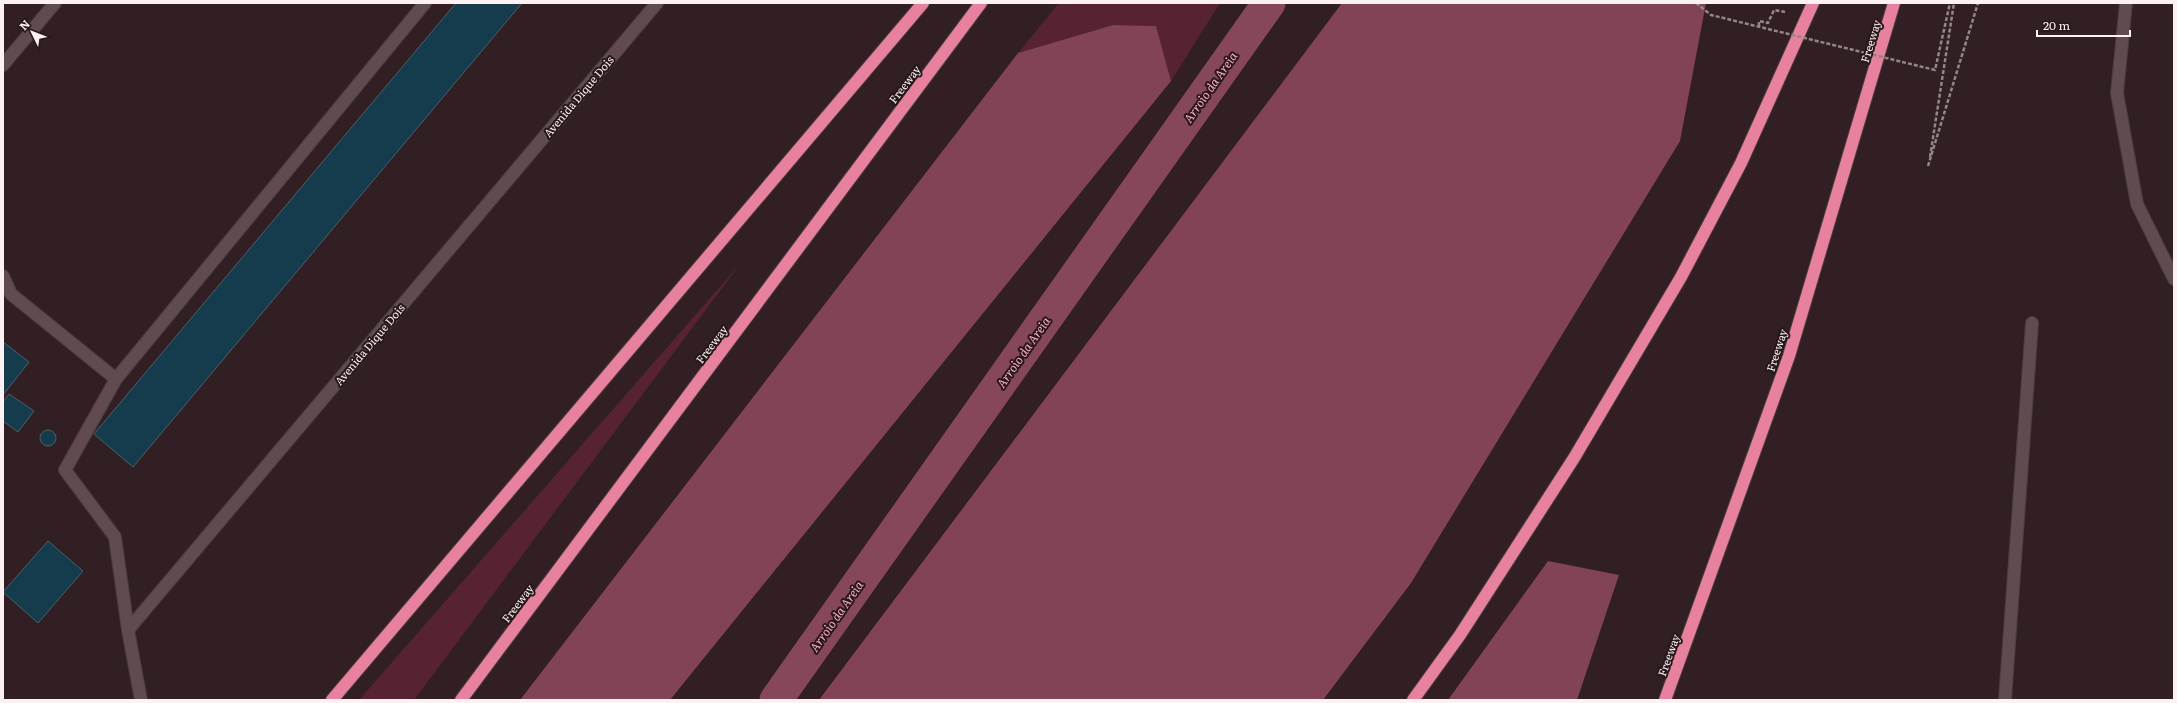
<svg xmlns="http://www.w3.org/2000/svg" width="2177" height="703" viewBox="0 0 2177 703" font-family="Literata,serif">
  <style>
    .green { fill: #572333 }
    .forest { fill: #814355 }
    .lines { fill: none; stroke-linecap: round; stroke-linejoin: round }
    .canal { stroke: #864759; stroke-width: 33 }
    .building { fill: #153c4d; stroke: #4c5f69 }
    .service-casing { stroke: #4a3c40; stroke-width: 14 }
    .minor-casing { stroke: #4a3c40; stroke-width: 14 }
    .tertiary-casing { stroke: #4a3c40; stroke-width: 14 }
    .motorway-casing { stroke: #4a3c40; stroke-width: 14 }
    .path { stroke: #948588; stroke-width: 2.5; stroke-dasharray: 4 2; stroke-linecap: butt }
    .service { stroke: #5f4b50; stroke-width: 12 }
    .minor { stroke: #5f4b50; stroke-width: 12 }
    .tertiary { stroke: #5f4b50; stroke-width: 12 }
    .motorway { stroke: #e7819e; stroke-width: 12 }
    .path-bridge { stroke: #948588; stroke-width: 2.5; stroke-dasharray: 4 2; stroke-linecap: butt }
    .labels { text-anchor: middle; dominant-baseline: central; stroke-width: 4; stroke-linejoin: round; paint-order: stroke }
    .street-label { font-size: 11px; fill: #fdf1f3; stroke: #27161a }
    .water-label { font-size: 12px; font-style: italic; fill: #fdafc3; stroke: #27161a }
  </style>
  <rect width="100%" height="100%" fill="#311f24"/>
  <path class="green" d="M1059,3H1220L1171,81L1156,26L1113,25L1018,53Z
    M740,264L414,700H359Z"/>
  <path class="forest" d="M1342,3H1706L1680,141L1411,583L1323,700H819Z
    M1113,25L1156,26L1171,81L670,700H520L1018,53Z
    M1548,561L1619,575L1577,700H1448Z"/>
  <g class="lines">
    <path class="canal" d="M776,700L1269,3"/>
  </g>
  <path class="building" d="M456,3H522L133,467L94,434Z
    M3,342L29,362L3,395Z
    M9,394L34,411L18,432L3,421V402Z
    M40 438a8 8 0 1 1 16 0a8 8 0 1 1-16 0Z
    M48,541L83,571L38,623L3,592Z"/>
  <g class="lines">
    <g class="service-casing">
      <path id="service" d="M3,65L55,3
        M3,276L11,294L116,379
        M128,630L115,537L65,470L116,379L425,3
        M2005,700L2032,323"/>
    </g>
    <g class="minor-casing">
      <path id="minor" d="M141,700L128,630L657,3"/>
    </g>
    <g class="tertiary-casing">
      <path id="tertiary" d="M2126,3L2117,93L2137,204L2174,279"/>
    </g>
    <g class="motorway-casing">
      <path id="motorway" d="M332,700L923,3
        M461,700L981,3
        M1413,700L1460,635L1574,458L1681,277L1741,163L1813,3
        M1665,700L1789,356L1894,3"/>
    </g>
    <path class="path" d="M1759,26V21L1768,23L1774,10L1785,12
      M1930,157L1954,3
      M1928,166L1978,3"/>
    <use href="#service" class="service"/>
    <use href="#minor" class="minor"/>
    <use href="#tertiary" class="tertiary"/>
    <use href="#motorway" class="motorway"/>
    <path class="path-bridge" d="M1696,3L1711,15L1935,70L1950,3"/>
  </g>
  <g class="labels">
    <g class="street-label">
      <text transform="translate(1870 41) rotate(-73)">Freeway</text>
      <text transform="translate(904 84) rotate(-53)">Freeway</text>
      <text transform="translate(578 96) rotate(-50)">Avenida Dique Dois</text>
      <text transform="translate(369 344) rotate(-50)">Avenida Dique Dois</text>
      <text transform="translate(711 344) rotate(-53)">Freeway</text>
      <text transform="translate(1776 350) rotate(-72)">Freeway</text>
      <text transform="translate(517 603) rotate(-53)">Freeway</text>
      <text transform="translate(1668 655) rotate(-70)">Freeway</text>
    </g>
    <g class="water-label">
      <text transform="translate(1210 87) rotate(-55)">Arroio da Areia</text>
      <text transform="translate(1023 352) rotate(-55)">Arroio da Areia</text>
      <text transform="translate(836 616) rotate(-55)">Arroio da Areia</text>
    </g>
  </g>
  <rect width="2177" height="703" fill="none" stroke="#fdf1f3" stroke-width="8"/>
  <g transform="translate(32 32) rotate(313)" stroke="#27161a" stroke-width="3" paint-order="stroke">
  <path d="M0-3L7 15L0 10L-7 15Z" fill="#fdf1f3"/>
  <text y="-6" font-size="11" font-weight="bold" text-anchor="middle" fill="#fdf1f3">N</text>
  </g>
  <path d="M2037 30v6h93v-6" fill="none" stroke="#fdf1f3" stroke-width="2"/>
  <text x="2043" y="30" font-size="12" fill="#fdf1f3" stroke="#27161a" stroke-width="3" paint-order="stroke">20 m</text>
</svg>
